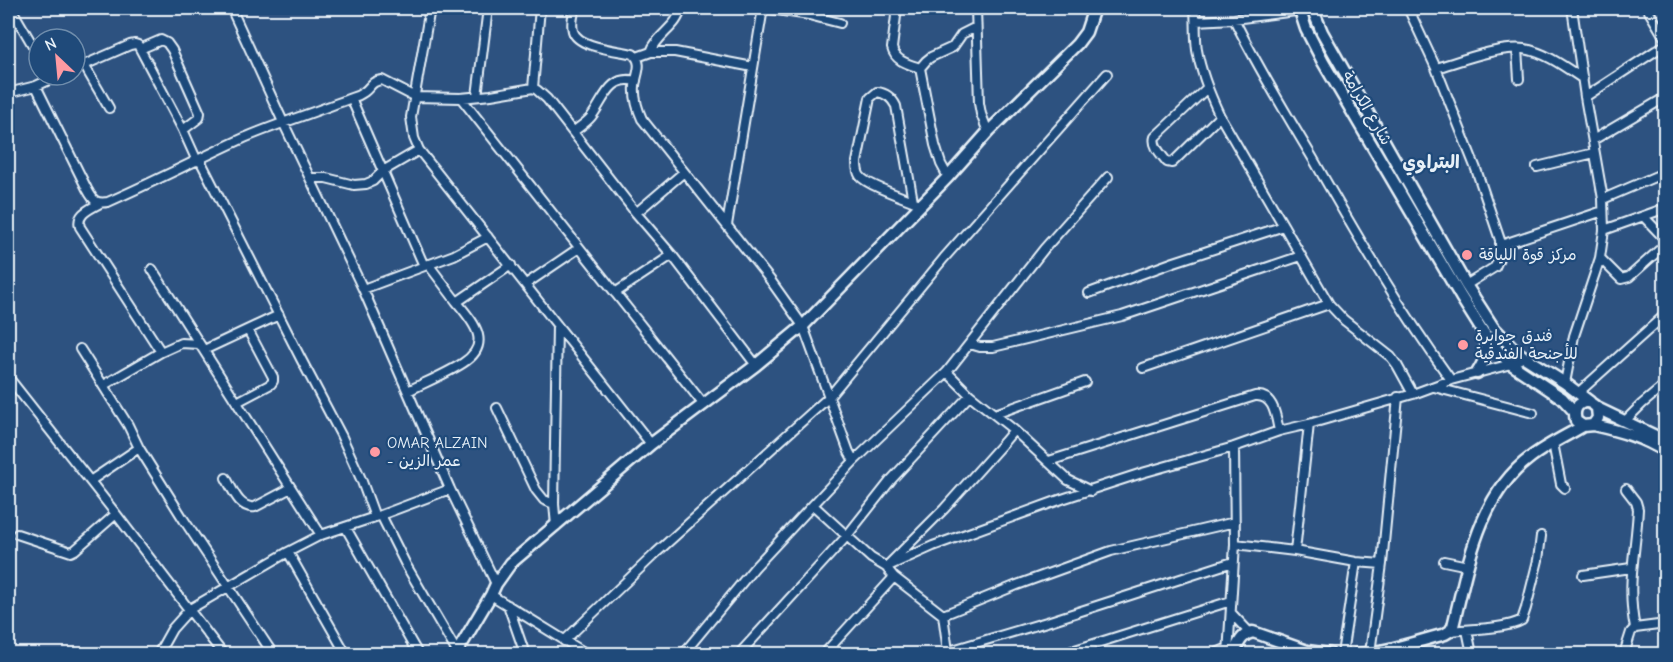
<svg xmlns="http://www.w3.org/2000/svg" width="1673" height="662" viewBox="0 0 1673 662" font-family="'Comic Neue','Playpen Sans Arabic',sans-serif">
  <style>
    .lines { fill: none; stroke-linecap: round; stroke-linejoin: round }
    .street-casing { stroke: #e8f1f8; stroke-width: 12 }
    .secondary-casing { stroke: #e8f1f8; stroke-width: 15 }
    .street { stroke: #1f4a7a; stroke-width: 8 }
    .secondary { stroke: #1f4a7a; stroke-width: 10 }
    .poi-dot { fill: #ff9aa2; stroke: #1f4a7a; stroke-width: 2 }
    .labels { text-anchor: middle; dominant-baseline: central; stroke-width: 4.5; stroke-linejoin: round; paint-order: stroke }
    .street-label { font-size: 16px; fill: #e8f1f8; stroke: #1f4a7a }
    .poi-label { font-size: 16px; fill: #e8f1f8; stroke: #1f4a7a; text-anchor: start }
    .neighbourhood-label { font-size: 18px; font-weight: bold; fill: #e8f1f8; stroke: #1f4a7a }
  </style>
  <rect width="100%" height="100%" fill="#2d5280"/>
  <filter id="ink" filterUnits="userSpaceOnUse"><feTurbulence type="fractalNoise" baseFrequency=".0167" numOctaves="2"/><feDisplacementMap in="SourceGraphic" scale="12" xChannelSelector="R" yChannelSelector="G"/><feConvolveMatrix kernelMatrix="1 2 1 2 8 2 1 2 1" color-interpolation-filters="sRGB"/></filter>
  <g filter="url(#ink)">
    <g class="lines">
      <g class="street-casing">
        <path id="street" d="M11,8L39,56
          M231,8L283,122L363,289L450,489L496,584
          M430,8L411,117L414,138L419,150L651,444
          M575,8C573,15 571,24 573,31C578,48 618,50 633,54C644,63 636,74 635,86C634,98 637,108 642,119L771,281L803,326L849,452L854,461L755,567L683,654
          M764,8L809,15L840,23
          M897,8L892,48C895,61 908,64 920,68
          M976,8L979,103L981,114L988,132
          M1195,8C1196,22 1195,36 1197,50C1201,74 1210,95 1220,116L1329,304L1344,320L1391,357L1397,365L1413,394
          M1408,8L1436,68L1476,169L1500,240V256L1495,267L1466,285
          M1647,8L1666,40
          M1234,19C1258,68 1287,115 1315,162C1357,236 1401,311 1451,380
          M1196,21L1234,19L1304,10L1311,8
          M140,49L161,40L167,43L172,50L200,113L199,118L183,130
          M1517,49L1519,79
          M651,52C657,34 678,27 681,8
          M637,57L651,52H675L753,67
          M84,65L109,108
          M1436,68C1460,61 1499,46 1524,49C1545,52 1565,67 1583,79
          M75,69L130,45L135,44L138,45L183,130L197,161
          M36,86L87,189C93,200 95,204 108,202C154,182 198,159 244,138C279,123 316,112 351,98C355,97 360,95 364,92C371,87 371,81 382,80L415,97L461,98L491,95L533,88L537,90L547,99L636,213L672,255L756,365
          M533,88L540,8
          M1207,88L1155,137C1152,146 1162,155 1167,162L1172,163L1220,116
          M8,93L36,86L60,75
          M477,96L488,8
          M1585,97L1666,44
          M351,98L424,266
          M461,98L704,405
          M573,132C579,127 586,123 591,117C604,101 609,74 636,81
          M1593,140L1666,97
          M200,160L301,359L341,435L361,479L375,517
          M1537,167L1594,153
          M948,177L941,164L935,145L920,68L926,61L931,57L953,47L962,34L976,27
          M310,178H326L354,185L366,184L373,181L383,171L419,150
          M1603,199L1666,172
          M913,201L896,106C892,98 886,93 877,92L870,98L857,162C857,167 857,172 860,176C866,185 908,199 920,204
          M100,203C90,209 76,214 80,227L161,352L181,343L199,344
          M636,213L684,172
          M1643,216L1664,238L1666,243
          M727,225L763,8
          M1604,230L1666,208
          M1501,245L1603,211
          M1600,258L1621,279L1629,277L1666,244
          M152,269L321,535
          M526,284L579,248
          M363,289L454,255L488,237
          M615,293L672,255
          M1089,293L1174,262L1284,226
          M457,302L511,265
          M970,344L980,347H993L1122,316L1301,256
          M80,349L128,425L139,448L90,481
          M204,350L279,315
          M1143,368L1329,304
          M8,377L116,514L223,654
          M1565,383L1574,336L1600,258L1604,230L1603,199L1585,97L1572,8
          M104,385L161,352
          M1434,387L1533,413
          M408,391C426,382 446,374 463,363C494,343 472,321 456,301C447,289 437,276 428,264
          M1578,393L1666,314
          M237,402L271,384L273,381V377L248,330
          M497,408L536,490L544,500L554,504
          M995,414L1085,382
          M1625,421L1642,404L1666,384
          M1553,443L1561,484L1565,488
          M139,448L184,520L273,654
          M854,461L947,372
          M1049,461L1255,396C1274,394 1276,417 1279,431
          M226,478C233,490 239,509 255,507L291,488
          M1626,489L1636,502L1638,509C1636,551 1626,585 1635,628L1666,624
          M1091,491L1068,480L1014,430L970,395L947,372L1044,249L1108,177
          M813,505L871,558L886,567L894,577L943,615L948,651
          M381,515L450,489
          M556,526L554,504L557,325
          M346,528L418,654
          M17,534L71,552L75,550L116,514
          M1235,544L1295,551L1356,562L1382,564
          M1295,551L1309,424
          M288,552L346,654
          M1444,561L1468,566
          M889,564L944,509L1004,442L1014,430
          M886,567L933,546L1062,499L1142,473L1234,447L1279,431L1309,424L1413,394L1451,380L1511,364L1524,357
          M1583,575L1631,568
          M491,595L587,654
          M508,605L525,654
          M1231,613L1249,632
          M943,615L1017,585L1111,551L1235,522
          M1467,630L1472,654
          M1450,631C1468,629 1507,629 1522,620L1526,608L1538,560L1541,536
          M564,641L656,553L829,397L944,258L1107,74
          M1370,653L1382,564L1398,397
          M158,654L172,629L190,609L288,552L321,535L381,515L406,565L457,652
          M739,654L846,537L891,480L970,395
          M824,654L894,577
          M939,654L1050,621L1233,562
          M1062,654L1231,601
          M1214,654L1228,648
          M1228,654L1235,544L1234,447
          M1342,654L1356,562
          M1624,654L1631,632L1635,628"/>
      </g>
      <g class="secondary-casing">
        <path id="secondary" d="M1299,8L1306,29L1323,62L1461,297L1483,332L1499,352L1511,364L1562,398L1574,411
          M1312,8L1322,32L1466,285L1493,327L1515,350L1524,357L1565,383L1590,402
          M1477,373C1487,357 1487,353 1484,335
          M1597,408L1598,418L1593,425L1583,426L1576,421C1571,404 1586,396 1597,408L1666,441
          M1593,425C1620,431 1642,437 1666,452
          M456,654L491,595L496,584L511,563L651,444L756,365L803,326L948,177L988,132L1077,44L1086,32L1094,8
          M1233,654C1238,645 1241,634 1253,632L1307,651L1330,654
          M1357,654C1387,652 1416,642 1445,634L1450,631L1453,626C1468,566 1478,496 1531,457C1547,445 1566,436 1583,426"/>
      </g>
      <use href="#street" class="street"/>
      <use href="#secondary" class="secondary"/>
    </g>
  </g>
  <g class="poi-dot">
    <circle cx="1467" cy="255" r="6"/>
    <circle cx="1463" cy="345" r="6"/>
    <circle cx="375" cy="452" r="6"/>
  </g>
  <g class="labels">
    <g class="street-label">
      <text transform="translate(1367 108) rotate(60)">شارع الكرامة</text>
    </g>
    <g class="poi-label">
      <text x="1479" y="255">مركز قوة اللياقة</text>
      <text x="1475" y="336">فندق جوابرة<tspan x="1475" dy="18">للأجنحة الفندقية</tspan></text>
      <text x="387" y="443">OMAR ALZAIN<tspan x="387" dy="18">- عمر الزين</tspan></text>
    </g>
    <g class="neighbourhood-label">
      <text x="1431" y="162">البتراوي</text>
    </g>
  </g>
  <rect width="1673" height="662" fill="none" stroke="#1f4a7a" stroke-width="30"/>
  <rect x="15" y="15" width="1643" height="632" fill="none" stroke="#e8f1f8" stroke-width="2" filter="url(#ink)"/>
  <g transform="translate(57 57) rotate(334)"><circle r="28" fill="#1f4a7a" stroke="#6f8dac" stroke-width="1.5"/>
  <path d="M0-4.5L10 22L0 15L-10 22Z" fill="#ff9aa2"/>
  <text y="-9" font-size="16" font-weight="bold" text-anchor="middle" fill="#e8f1f8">N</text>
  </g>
</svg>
